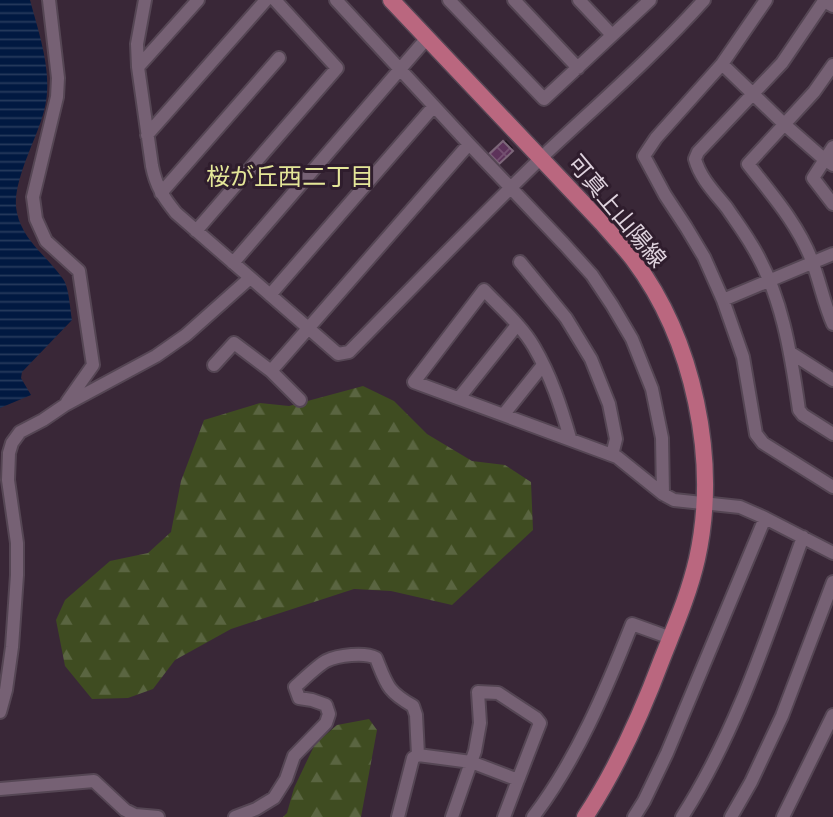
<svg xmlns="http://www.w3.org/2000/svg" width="833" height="817" viewBox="0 0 833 817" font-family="Spectral,'Noto Sans JP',serif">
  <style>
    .forest { fill: url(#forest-firs) }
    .water { fill: url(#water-rules) }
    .shadow { fill: #0007 }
    .building { fill: url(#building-cross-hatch); stroke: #7c6679; stroke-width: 2 }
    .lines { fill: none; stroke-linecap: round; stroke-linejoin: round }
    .minor-casing { stroke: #554654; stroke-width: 16 }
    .major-casing { stroke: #554654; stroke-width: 19 }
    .minor { stroke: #766174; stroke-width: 12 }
    .major { stroke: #ba677f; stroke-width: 16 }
    .labels { text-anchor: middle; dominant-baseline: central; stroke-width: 6; stroke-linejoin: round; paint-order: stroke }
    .street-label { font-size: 23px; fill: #dfd3de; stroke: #2f1d2d }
    .neighbourhood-label { font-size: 24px; fill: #e4e698; stroke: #2f1d2d }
  </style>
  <defs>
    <pattern id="forest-firs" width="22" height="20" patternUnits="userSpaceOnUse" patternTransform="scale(1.75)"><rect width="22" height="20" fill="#3f4c21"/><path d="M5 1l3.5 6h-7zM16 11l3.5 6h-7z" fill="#5a6541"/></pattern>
    <pattern id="water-rules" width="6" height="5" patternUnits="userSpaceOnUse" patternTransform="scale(1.75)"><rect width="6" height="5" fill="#011941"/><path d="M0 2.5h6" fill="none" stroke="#263a5c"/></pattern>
    <pattern id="building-cross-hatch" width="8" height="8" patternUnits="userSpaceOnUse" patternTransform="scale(1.75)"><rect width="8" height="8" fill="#5d335a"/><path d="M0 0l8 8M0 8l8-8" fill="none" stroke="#745071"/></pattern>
  </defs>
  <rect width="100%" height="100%" fill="#392737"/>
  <path class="forest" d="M363,386L394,401L427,434L472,461L505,465L531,482L533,530L452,605L391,591L354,589L231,629L175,660L153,689L128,698L92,699L65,666L56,620L65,600L110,561L148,553L171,532L181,481L204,420L260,403L289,406Z
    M369,719L377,730L361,817H283L287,813L294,788L315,744L337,725Z"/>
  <path class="water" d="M0,0H30C39,34 54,75 44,111C37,139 10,185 17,213C23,241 48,257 63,279C69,287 70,309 72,320L22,372L21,378L31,395L0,408Z"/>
  <path class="shadow" d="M506,140L513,148L499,161L492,154Z"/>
  <path class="building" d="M503,141L513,151L499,164L489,154Z"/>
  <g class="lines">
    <g class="minor-casing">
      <path id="minor" d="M49,0L58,78L57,97L33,197L36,219L46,241L79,271L93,365L67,402
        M145,0L137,44L138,67L152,166C156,186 163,197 176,213L338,354L349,352C412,288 475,222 540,159C595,107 653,57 704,0
        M336,0L469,144L564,244L592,275L612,305L632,339L652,389L662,438L663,494
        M449,0L544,99L650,0
        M514,0L578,68
        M579,0L612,35
        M766,0L722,64L656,138L644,156L665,195L686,227L704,257L723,300L743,357L756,434L763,443L833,487
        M833,6L824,1L782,63L698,152L695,159C700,178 715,193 727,208C735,220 744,232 751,244C782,294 791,353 799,410L803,415L833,434
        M722,64L784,124L825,160L833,165
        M833,65L814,92L748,164C772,195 798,224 812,261C820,282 824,304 833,324
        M138,67L198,0
        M147,135L266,0
        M833,147L813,178L833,204
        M161,193L279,58
        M196,231L337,68L275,0
        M520,262L566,318L591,359L609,404L616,439L612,455
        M233,263L427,38
        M270,295L434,106
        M723,300L833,254
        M791,353L833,380
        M214,365L234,343L271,371L300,400
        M271,371L469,144
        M459,398L517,325
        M504,414L543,365
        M570,438C561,407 551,376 534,347C522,326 501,308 484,290L414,382L617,457L663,494L674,500L740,507L765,518L833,553
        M0,712L6,690L12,647L17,575V543L8,480L9,453L12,443L20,432L43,420L65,405L156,356L186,335L250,278
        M418,755L471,762L518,780L504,817
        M0,789L94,781L125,810L135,815L158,817
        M235,817L256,809L274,798L286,779L294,756L326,723L329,714L326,705L312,700L299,698L295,687C304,679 317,666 326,661C338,655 365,652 376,658C387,685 387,691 413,706L416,715L418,755L413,758L398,817
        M452,817L475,751L480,723L478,692L498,693L536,718L540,723L518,780
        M533,817C576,761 606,690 632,624L671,638
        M634,817L644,801L667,753L765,518
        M682,817C737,731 768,633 803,537
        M731,817L751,782L782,716L833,582
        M783,817L833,715"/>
    </g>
    <g class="major-casing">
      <path id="major" d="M391,0L602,223C612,235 624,247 633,259C694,340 719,460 697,559C689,594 675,626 662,659C641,715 618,767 585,817"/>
    </g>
    <use href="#minor" class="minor"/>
    <use href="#major" class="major"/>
  </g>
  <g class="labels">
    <g class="street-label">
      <text transform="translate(616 212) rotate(50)">可真上山陽線</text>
    </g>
    <g class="neighbourhood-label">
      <text x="290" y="178">桜が丘西二丁目</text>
    </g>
  </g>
</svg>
